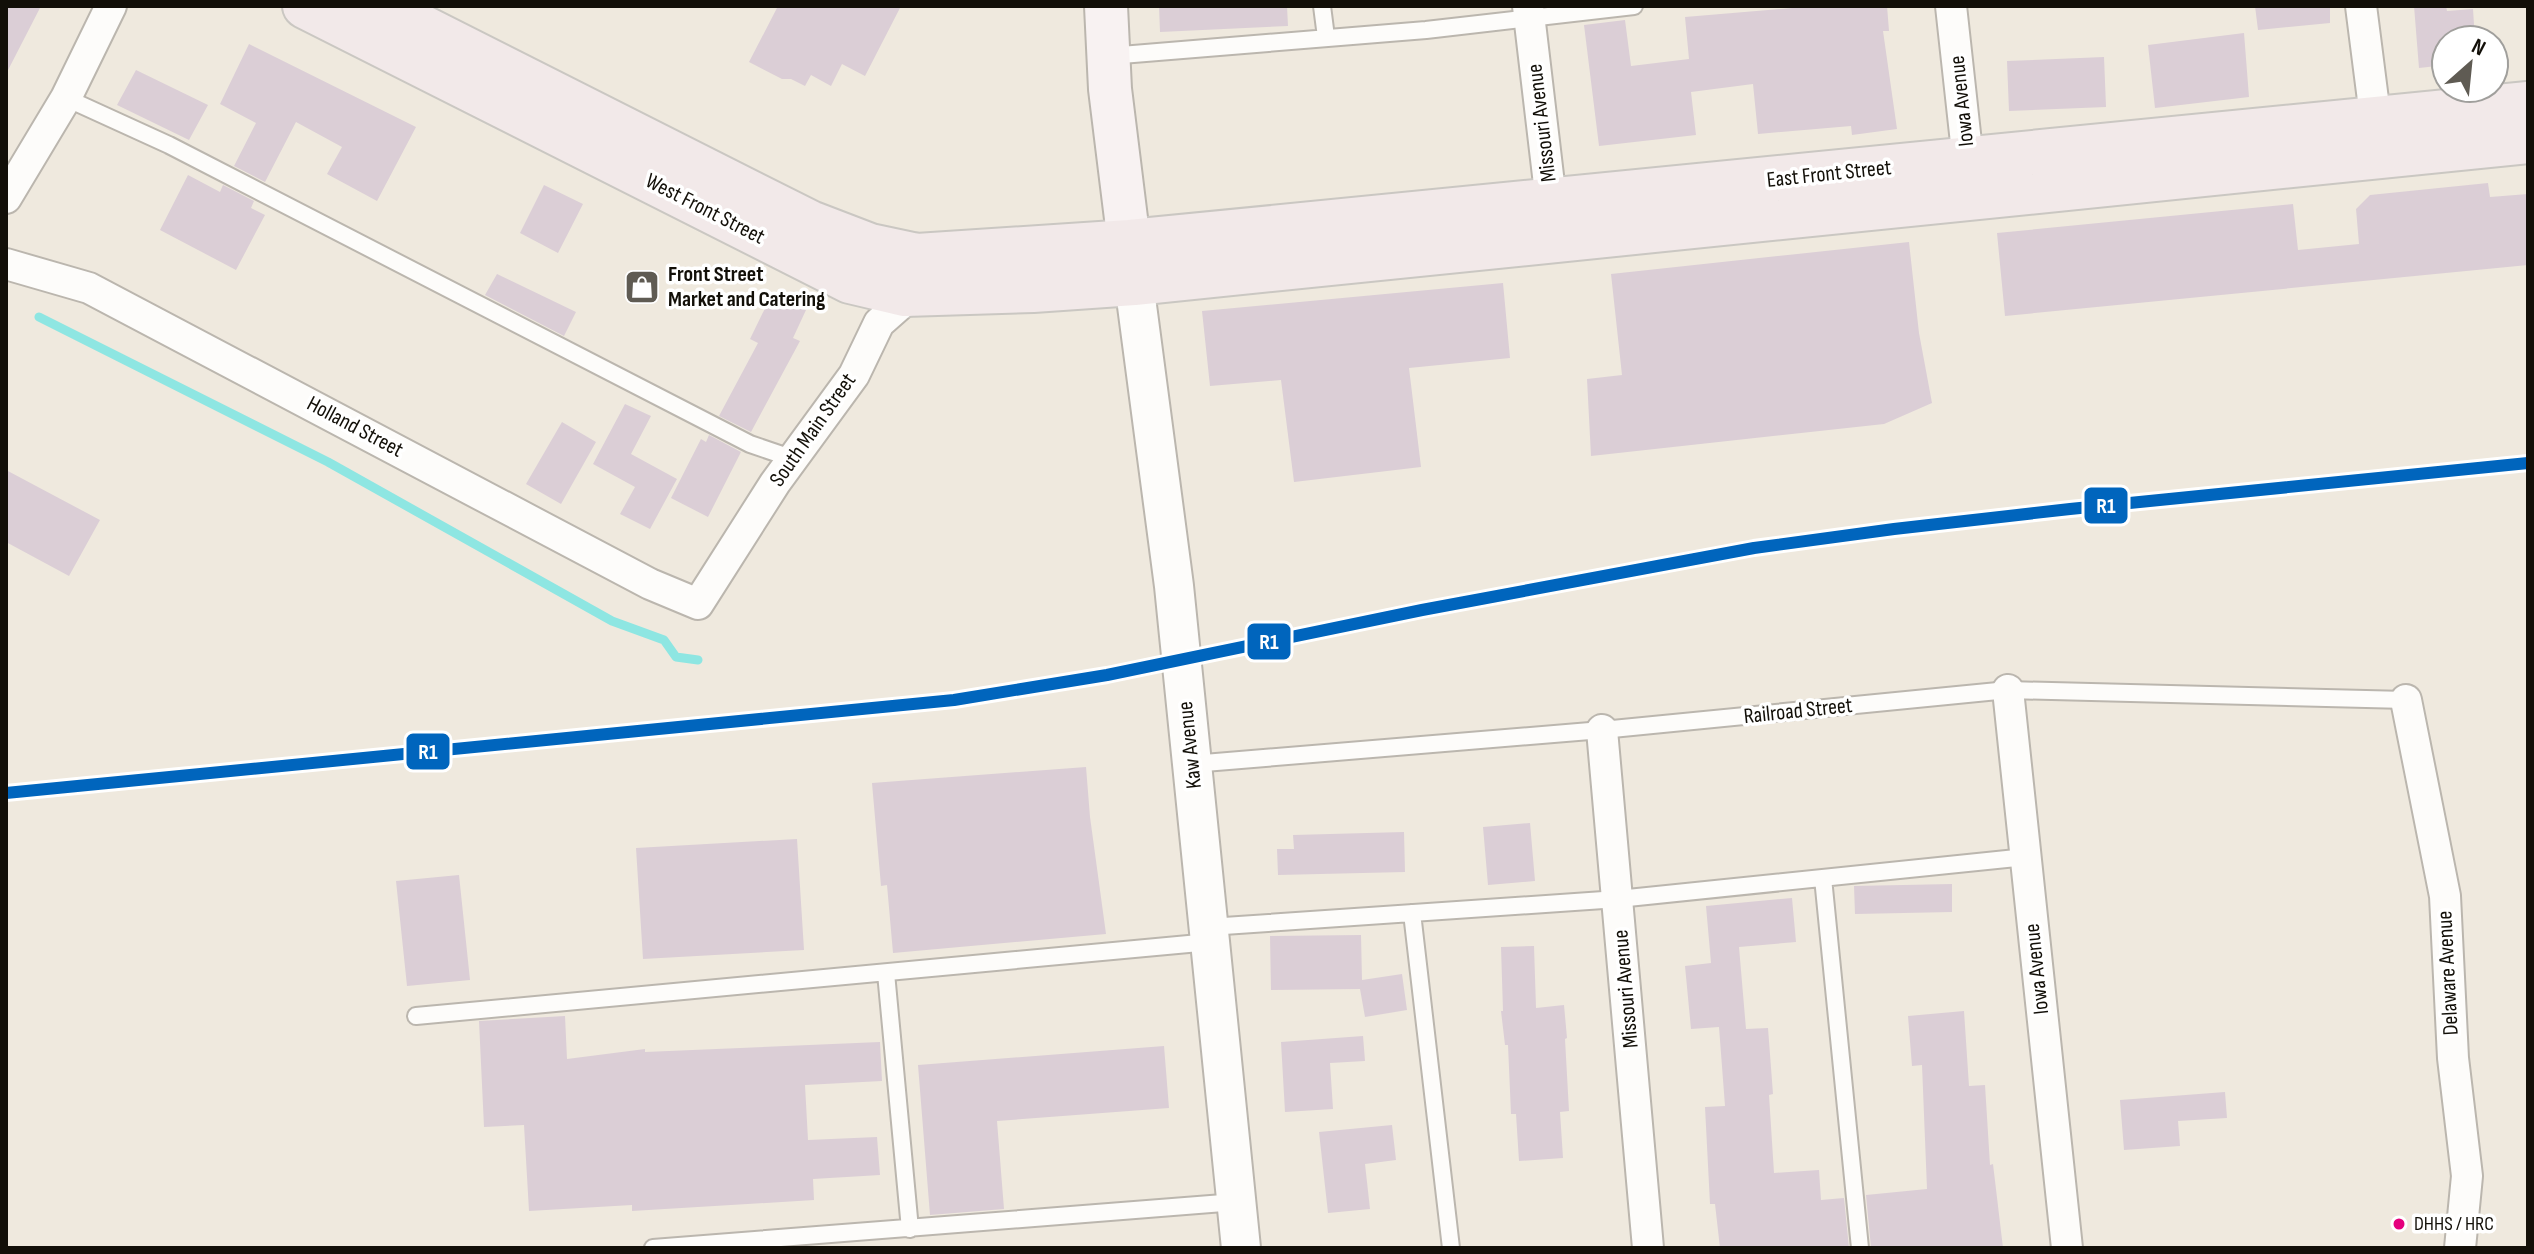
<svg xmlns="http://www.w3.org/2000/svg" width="2534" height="1254" viewBox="0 0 2534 1254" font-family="'Sofia Sans Condensed',sans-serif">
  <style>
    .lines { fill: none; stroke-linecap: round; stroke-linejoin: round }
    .stream { stroke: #8ee6e2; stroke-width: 9 }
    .building { fill: #dbced6 }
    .service-casing { stroke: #bbb6ae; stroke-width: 20 }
    .minor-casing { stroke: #bbb6ae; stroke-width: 34 }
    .tertiary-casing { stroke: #bbb6ae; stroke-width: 42 }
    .secondary-casing { stroke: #bbb6ae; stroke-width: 46 }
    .primary-casing { stroke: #cac7c2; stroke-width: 48 }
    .service { stroke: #fdfcfa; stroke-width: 16 }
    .minor { stroke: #fdfcfa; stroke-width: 30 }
    .tertiary { stroke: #fdfcfa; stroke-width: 38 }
    .secondary { stroke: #f8f2f2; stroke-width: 42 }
    .primary { stroke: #f2e9e9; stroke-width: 44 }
    .rail-1-casing { stroke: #fff; stroke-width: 18 }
    .rail-1 { stroke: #0065bd; stroke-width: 12 }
    .bus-dot { fill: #e5007d; stroke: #fff; stroke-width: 3 }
    .labels { text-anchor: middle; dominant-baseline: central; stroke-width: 7; stroke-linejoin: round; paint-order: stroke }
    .bus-label { font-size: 20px; fill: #120f08; stroke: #fff; text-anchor: start }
    .street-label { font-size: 22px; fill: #120f08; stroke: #fff }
    .poi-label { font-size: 22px; font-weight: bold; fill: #120f08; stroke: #fff; text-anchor: start }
    .line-badge { stroke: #fff; stroke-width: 3 }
    .badge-label { font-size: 22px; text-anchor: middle; font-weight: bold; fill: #fff }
  </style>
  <rect width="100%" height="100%" fill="#efe9de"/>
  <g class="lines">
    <path class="stream" d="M39,317L328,462L612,621L664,640L676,657L698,660"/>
  </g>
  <path class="building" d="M6,6H41L6,74Z
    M778,6H901L865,76L842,64L831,86L811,75L805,86L791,79H782L749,62Z
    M1159,6H1287L1288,26L1160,32Z
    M1815,6H1887L1889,31H1883L1897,129L1852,135L1851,126L1758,134L1753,84L1691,92L1696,135L1599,146L1584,25L1625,20L1631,66L1689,59L1685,17Z
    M2255,6H2330V23L2258,30Z
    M2414,6H2446L2447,11L2473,9L2475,40H2446V65L2419,68Z
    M2244,33L2249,97L2155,108L2148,45Z
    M249,44L416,127L377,201L327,174L342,147L296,122L265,182L234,166L256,123L220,104Z
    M2104,57L2106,107L2009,111L2007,61Z
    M136,70L208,105L189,140L117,105Z
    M188,175L220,192L223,185L254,201L251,208L265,215L236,270L160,230Z
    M2488,183L2490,197L2528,194V265L2005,316L1997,233L2293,204L2298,250L2359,244L2356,209L2370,195Z
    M544,185L583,204L558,253L520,233Z
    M1909,242L1919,333L1932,403L1884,424L1591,456L1587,379L1622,375L1611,274Z
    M497,274L576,312L564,336L485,295Z
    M1503,283L1510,358L1409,368L1421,467L1294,482L1281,380L1210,386L1202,311Z
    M772,294L806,310L793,338L800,341L751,432L719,416L758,343L750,339Z
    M625,404L651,416L631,454L677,479L650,529L620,514L635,487L593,464Z
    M562,422L596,442L561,504L526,484Z
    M709,435L741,452L708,517L671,498L701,439L706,442Z
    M6,470L100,520L69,576L6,542Z
    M1086,767L1090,817L1106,934L893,953L887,885L881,886L872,783Z
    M1530,823L1535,881L1488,885L1483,827Z
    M1404,832L1405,872L1278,875L1277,849H1294L1293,835Z
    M797,839L804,950L643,959L636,848Z
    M459,875L470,980L407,986L396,881Z
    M1952,884V912L1855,914L1854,886Z
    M1792,898L1796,942L1739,947L1746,1029L1768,1028L1773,1094L1769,1095L1774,1173L1819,1170L1821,1200L1844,1198L1849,1248H1720L1715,1204H1710L1705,1107L1725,1106L1719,1027L1691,1029L1685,966L1711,963L1706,906Z
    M1361,935L1362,980L1402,974L1407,1010L1365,1017L1360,989L1271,990L1270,936Z
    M1534,946L1536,1008L1564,1005L1567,1038L1565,1039L1569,1111L1560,1112L1563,1158L1519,1161L1516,1114H1511L1508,1045H1505L1501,1011H1503L1501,947Z
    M1964,1011L1969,1086L1985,1085L1990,1165L1993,1164L2003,1248H1871L1866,1195L1927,1189L1922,1065L1912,1066L1908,1016Z
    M565,1016L567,1059L645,1049V1052L880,1042L882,1081L805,1085L808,1140L877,1137L880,1175L813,1179L814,1200L632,1211V1205L529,1211L524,1125L484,1127L479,1021Z
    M1363,1036L1365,1061L1330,1063L1333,1109L1285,1112L1281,1042Z
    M1164,1046L1169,1108L997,1121L1004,1209L930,1215L918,1065Z
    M2225,1092L2227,1118L2178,1121L2180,1146L2124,1150L2120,1100Z
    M1392,1125L1396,1160L1365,1164L1370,1209L1328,1213L1319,1132Z"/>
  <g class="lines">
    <g class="service-casing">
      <path id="service" d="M1322,6L1326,37
        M1109,56L1426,30L1634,6
        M66,98L169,145L750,444L794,459
        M1192,764L1602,730L2008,690L2406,700
        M1823,878L1860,1248
        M1412,913L1451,1248
        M1209,927L1618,899L2026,857
        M886,973L910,1229
        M416,1016L1210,942
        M653,1248L1236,1202"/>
    </g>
    <g class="minor-casing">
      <path id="minor" d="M1528,6L1553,218
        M1951,6L1970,179
        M2361,6L2378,139
        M6,198L66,98L111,6
        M6,264L89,288L650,584L698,604L775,483L854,375L879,323L913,293L914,285
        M2008,690L2067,1248
        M2406,700L2445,896L2453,1058L2467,1176L2460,1248
        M1602,730L1648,1248"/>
    </g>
    <g class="tertiary-casing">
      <path id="tertiary" d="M1134,283L1174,586L1241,1248"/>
    </g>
    <g class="secondary-casing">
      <path id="secondary" d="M1106,6L1110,89L1133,275"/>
    </g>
    <g class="primary-casing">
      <path id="primary" d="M305,6L850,281L905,294L1033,290L1134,283L2528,141
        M380,6L810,223L870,246L917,256L1130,242L2528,104"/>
    </g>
    <use href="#service" class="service"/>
    <use href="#minor" class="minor"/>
    <use href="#tertiary" class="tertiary"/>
    <use href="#secondary" class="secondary"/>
    <use href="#primary" class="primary"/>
    <g class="rail-1-casing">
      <path id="rail-1" d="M6,793L954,700L1107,675L1422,610L1754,548L1894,529L2070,509L2528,463"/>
    </g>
    <use href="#rail-1" class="rail-1"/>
  </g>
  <defs>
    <g id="shop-square" transform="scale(1.8)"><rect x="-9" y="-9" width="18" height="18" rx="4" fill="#5f5b53" stroke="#fff"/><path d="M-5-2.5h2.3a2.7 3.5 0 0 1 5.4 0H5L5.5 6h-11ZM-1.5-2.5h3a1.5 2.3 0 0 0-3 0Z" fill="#fff"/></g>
  </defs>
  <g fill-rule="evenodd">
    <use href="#shop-square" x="642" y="287"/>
  </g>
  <circle class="bus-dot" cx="2399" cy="1224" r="7"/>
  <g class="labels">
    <g class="bus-label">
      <text x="2414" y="1224">DHHS / HRC</text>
    </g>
    <g class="street-label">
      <text transform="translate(1962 101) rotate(-96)">Iowa Avenue</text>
      <text transform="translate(1542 123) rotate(-97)">Missouri Avenue</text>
      <text transform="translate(1829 174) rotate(-6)">East Front Street</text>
      <text transform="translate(705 209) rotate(27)">West Front Street</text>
      <text transform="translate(355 427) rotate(28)">Holland Street</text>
      <text transform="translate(813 430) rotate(-55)">South Main Street</text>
      <text transform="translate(1798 711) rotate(-6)">Railroad Street</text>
      <text transform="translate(1190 745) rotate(-96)">Kaw Avenue</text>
      <text transform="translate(2037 969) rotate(-96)">Iowa Avenue</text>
      <text transform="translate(2448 973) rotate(-93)">Delaware Avenue</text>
      <text transform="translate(1626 989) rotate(-95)">Missouri Avenue</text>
    </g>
    <g class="poi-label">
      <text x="668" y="274">Front Street<tspan x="668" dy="25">Market and Catering</tspan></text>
    </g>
  </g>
  <g class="line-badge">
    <rect x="2083" y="486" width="46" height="39" rx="8" fill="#0065bd"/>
    <rect x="1246" y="622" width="46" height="39" rx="8" fill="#0065bd"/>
    <rect x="405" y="732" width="46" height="39" rx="8" fill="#0065bd"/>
  </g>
  <g class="badge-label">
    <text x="2106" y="513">R1</text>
    <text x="1269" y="649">R1</text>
    <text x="428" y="759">R1</text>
  </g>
  <rect width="2534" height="1254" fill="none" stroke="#120f08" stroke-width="16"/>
  <g transform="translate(2470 64) rotate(27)"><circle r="38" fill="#ffffff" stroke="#a09f9c" stroke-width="2"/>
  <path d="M0-6L14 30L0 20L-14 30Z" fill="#5f5b53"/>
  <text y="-12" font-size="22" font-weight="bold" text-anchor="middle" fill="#120f08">N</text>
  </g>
</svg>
